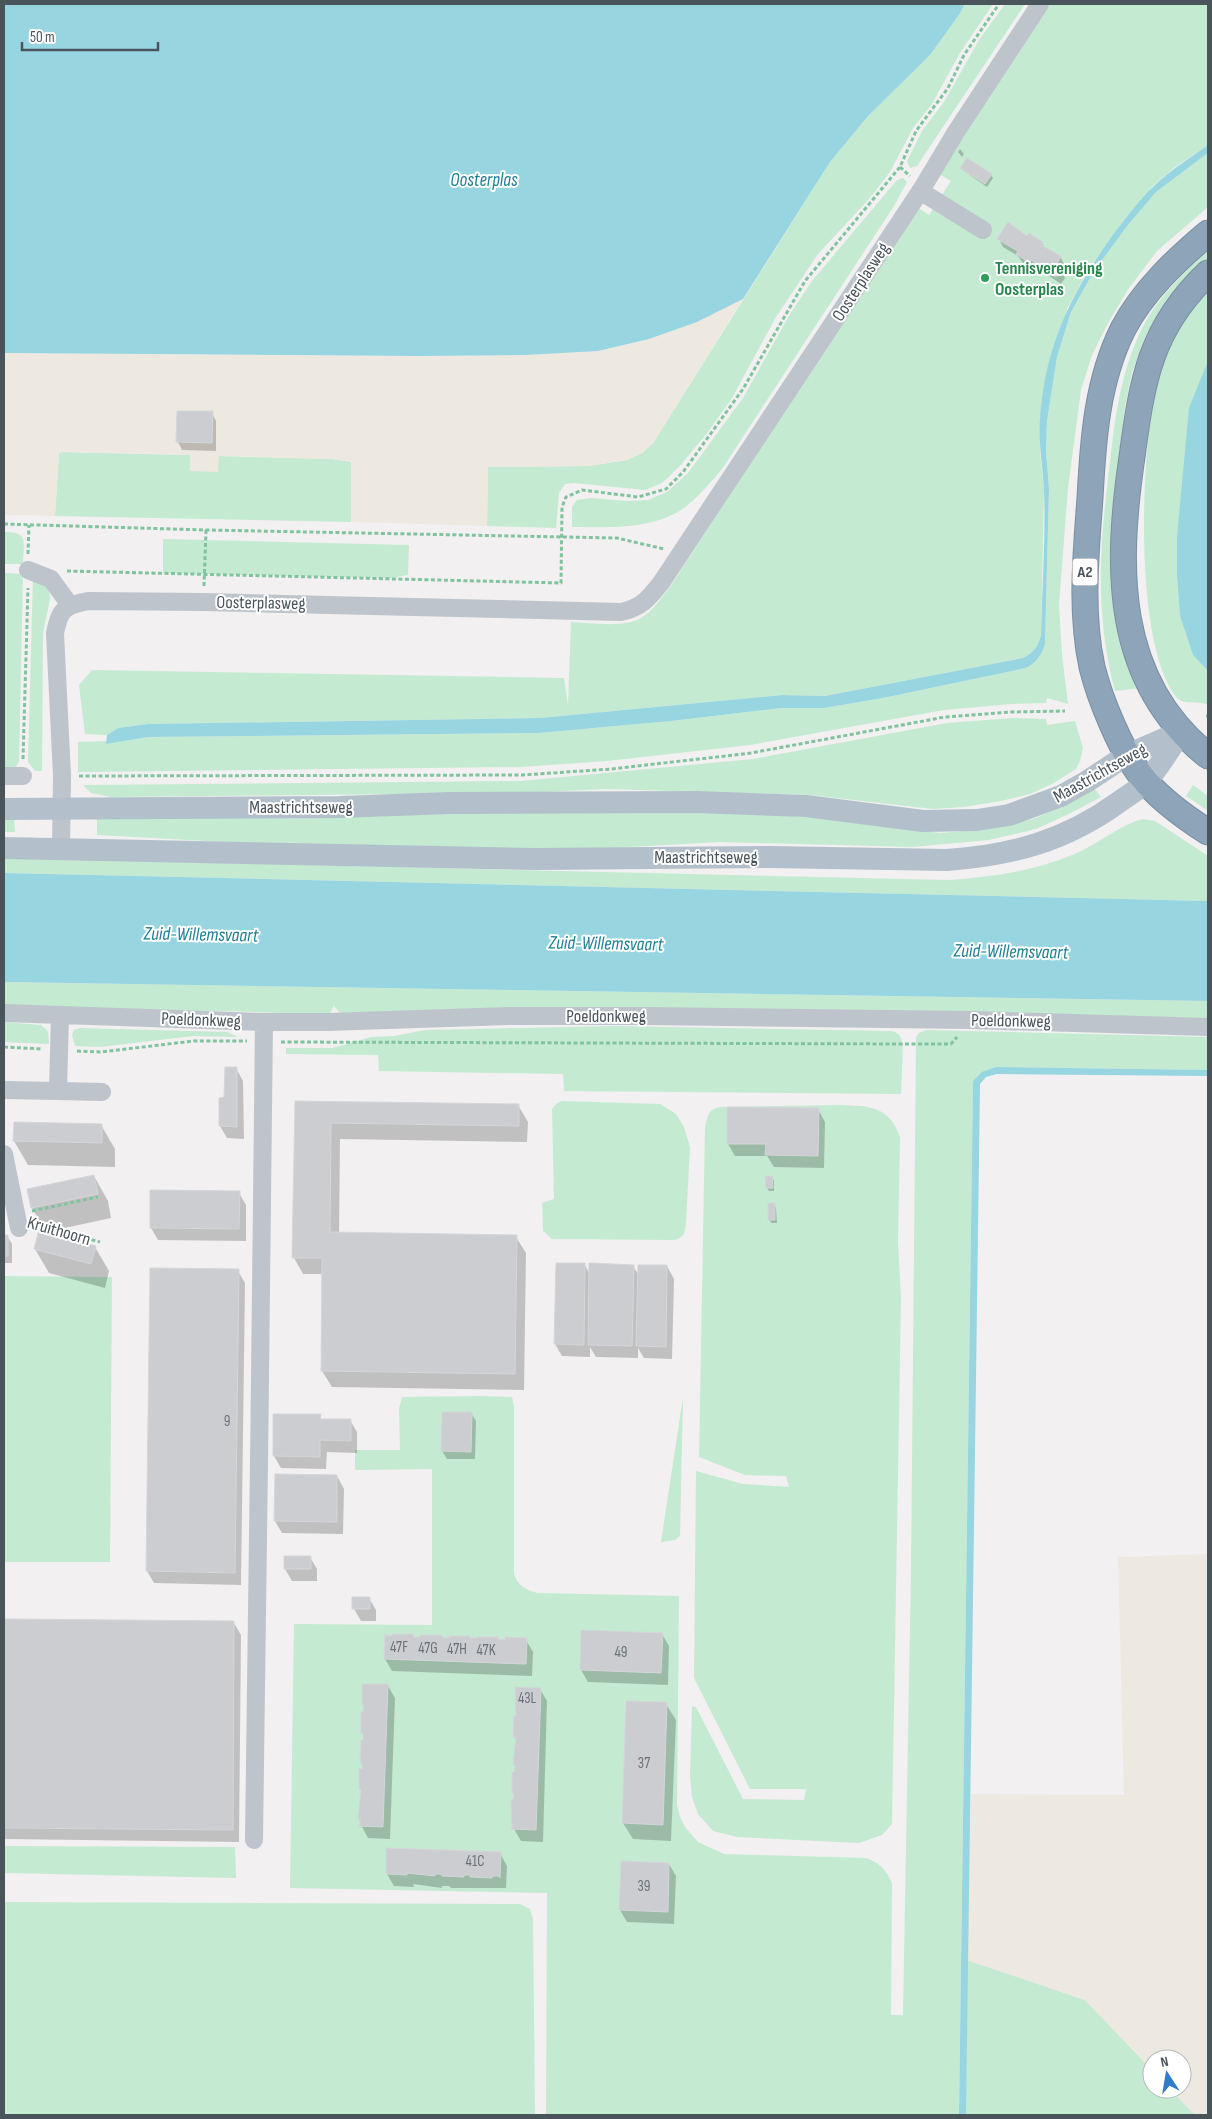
<svg xmlns="http://www.w3.org/2000/svg" width="1212" height="2119" viewBox="0 0 1212 2119" font-family="'Sofia Sans Condensed',sans-serif">
  <style>
    .green { fill: #c4ead1 }
    .sand { fill: #eee9e0 }
    .water { fill: #97d5e1 }
    .shadow { fill: #0003 }
    .building { fill: #cbcdd1; stroke: #d4d6da }
    .lines { fill: none; stroke-linecap: round; stroke-linejoin: round }
    .highway-casing { stroke: #798fa4; stroke-width: 27 }
    .path { stroke: #80c39f; stroke-width: 3; stroke-dasharray: 4 2.5; stroke-linecap: butt }
    .minor { stroke: #bdc4cb; stroke-width: 18 }
    .major { stroke: #b3c0cb; stroke-width: 22 }
    .highway { stroke: #8ea4b8; stroke-width: 25 }
    .leisure-dot { fill: #2e9e5b; stroke: #fff; stroke-width: 2 }
    .labels { text-anchor: middle; dominant-baseline: central; stroke-width: 4; stroke-linejoin: round; paint-order: stroke }
    .number-label { font-size: 15px; fill: #6a7278 }
    .shield { fill: #fff; stroke: #80878c; stroke-width: 1 }
    .shield-label { font-size: 16px; font-weight: bold; fill: #4a545b }
    .leisure-label { font-size: 18px; font-weight: bold; fill: #27864d; stroke: #fff; text-anchor: start }
    .street-label { font-size: 18px; fill: #4a545b; stroke: #fff }
    .water-label { font-size: 19px; font-style: italic; fill: #1e8092; stroke: #fff }
  </style>
  <rect width="100%" height="100%" fill="#f2f0f0"/>
  <path class="green" d="M965,4H993L960,53L932,104L913,128L890,172L869,199L818,254L776,317L732,398L708,432L679,467L662,483L645,490L574,483L565,484L559,493L556,528L487,526L488,467L589,466L627,460L642,453L653,443L830,162L868,116L930,55L959,15Z
    M1005,4H1025L917,166L910,168L907,161L922,131L944,102L979,40Z
    M1050,4H1208V145L1175,167L1153,186L1124,221L1089,268L1067,309L1040,420V452L1044,490L1041,635C1038,647 1034,652 1023,658L825,696L782,695L540,718L148,724L118,728L107,735L85,734L79,685L92,670L564,678L568,706L571,622C590,623 625,628 641,618C653,611 661,598 670,587L917,207L929,215L951,181L939,174Z
    M1208,153V207L1157,251L1129,288L1108,323L1092,355L1081,390L1068,488L1059,605L1062,655L1068,704L1047,698L1046,703L1011,704L944,710L750,745L607,761L521,767L78,772V742L106,741V744L148,737L539,733L671,721L782,708H824L883,698L1026,668C1037,662 1041,656 1045,644L1049,489L1046,451L1047,421L1057,357L1071,312L1094,271L1128,225L1156,192Z
    M903,178L907,182L894,206L722,469C709,484 697,499 681,510C649,530 608,527 572,527V507L577,500L591,498L628,501L648,500L667,492L688,473L743,398L790,314L812,281L897,180Z
    M1208,249V264L1161,310L1144,339L1132,372L1125,406L1115,489L1113,554L1141,688L1115,691C1094,611 1100,543 1110,462C1115,419 1120,378 1138,337C1153,302 1181,276 1208,249Z
    M1208,291V361L1206,365L1177,537V576L1180,616L1193,655L1208,671V705C1199,700 1184,706 1176,697C1130,638 1140,417 1166,348C1174,328 1192,304 1208,291Z
    M62,452L190,455L218,471V456L333,459L351,462V522L55,516L59,453Z
    M4,532C30,532 23,542 23,564H4Z
    M163,539L409,545L408,575L391,578L163,573Z
    M4,573L23,574L19,762L15,768L4,770Z
    M33,576L39,579L49,589L50,599L43,633L42,771H35L28,762Z
    M1013,718L1046,719L1047,725L1075,721L1083,748L1080,761L1076,769L1054,783L1030,794L1001,801L964,807L933,809L810,795L606,789L520,793L111,797L91,793L83,785L521,781L753,759L947,723Z
    M1193,785L1208,796V811L1186,796Z
    M1095,789L1101,797L1069,814L1036,829L989,840L912,847L720,842L558,851L245,843L97,835V817L625,811L764,814L820,818L940,833L989,829L1033,819L1064,806Z
    M4,816H14L15,832H4Z
    M1143,819L1155,821L1208,856V901L4,873V858L948,880C994,877 1043,870 1085,849C1105,839 1122,824 1143,819Z
    M4,982L1208,1001V1021L342,1015L334,1006L329,1015L229,1011L52,1010L4,1006Z
    M4,1022L41,1025L48,1031L49,1044L4,1042Z
    M613,1026L891,1031C900,1033 901,1036 903,1045L901,1094L564,1091L563,1074L379,1071L378,1055L286,1054V1048H333L371,1037L394,1036L425,1030Z
    M80,1028L227,1032L238,1037L193,1036L100,1047L75,1046L72,1035L74,1030Z
    M926,1030L1208,1037V1070L996,1067L973,1081L959,2115H546L547,1893L290,1888L294,1624L432,1625V1469L355,1470V1450H400L399,1409L402,1397L481,1396L512,1397L514,1406V1574C519,1587 525,1589 537,1593L679,1596L677,1805L680,1817L685,1827L698,1842L724,1854L866,1858C880,1863 886,1870 892,1883L891,2015H903L911,1571L916,1037L919,1033Z
    M562,1101L660,1104L676,1114L684,1127L690,1147L686,1223C685,1233 684,1237 675,1240L552,1239L543,1231L542,1203L554,1199L552,1109L557,1103Z
    M841,1105C870,1106 889,1106 900,1137L898,1241L901,1299L892,1824L882,1835L859,1843L737,1837L713,1831L698,1814L692,1797L690,1776L692,1706L696,1707L743,1799L804,1800L806,1789H750L694,1678L696,1471L743,1484L789,1487L786,1476L745,1475L699,1457L705,1127C708,1116 708,1109 720,1107Z
    M4,1276L112,1277L110,1562H4Z
    M683,1397L680,1536L675,1540L661,1542Z
    M4,1846L235,1847L236,1878L4,1873Z
    M4,1902L520,1904L530,1909L533,1919L535,2115H4Z
    M967,1960L1085,2000L1152,2070V2089H1170L1195,2115H966Z"/>
  <path class="sand" d="M743,299L653,443L642,453L627,460L589,466L488,467L487,526L351,522V462L333,459L219,456L218,472L190,471V455L62,452L59,453L55,516L4,515V353L418,356L525,355L598,351L649,339L697,322Z
    M1208,1554V2115H1195L1170,2089H1182V2059H1152V2070L1085,2000L967,1960L971,1794L1124,1795L1118,1557Z"/>
  <path class="water" d="M4,4H965L959,15L930,55L868,116L830,162L743,299L697,322L649,339L598,351L525,355L418,356L4,353Z
    M1208,145V153L1156,192L1128,225L1094,271L1071,312L1057,357L1047,421L1046,451L1049,489L1045,644C1041,656 1037,662 1026,668L883,698L824,708H782L671,721L539,733L148,737L106,744L107,735L118,728L148,724L540,718L782,695L825,696L1023,658C1034,652 1038,647 1041,635C1042,587 1046,539 1044,491C1043,467 1038,443 1040,419C1045,345 1072,291 1115,232C1127,217 1140,199 1154,186C1170,170 1190,158 1208,145Z
    M1208,361V671L1193,655L1180,616L1177,576V537L1189,408Z
    M4,873L1208,901V1001L4,982Z
    M996,1067L1208,1070V1076L997,1074L986,1077L980,1084L966,2115H959L973,1081L982,1072Z"/>
  <path class="shadow" d="M960,149L964,154L962,157L958,152Z
    M961,168L991,175L993,178L987,187L964,171Z
    M1028,238L1042,243L1045,249L1060,257L1065,265L1061,271L1065,278L1061,284L1036,267L1034,270L1022,262L1018,256L1003,247L999,239Z
    M212,413L216,421V451L182,450L178,442Z
    M236,1068L243,1081L244,1139L227,1138L220,1126V1099H225Z
    M296,1102L518,1105L528,1122L527,1142L340,1139L339,1234L516,1237L526,1253L524,1390L332,1387L322,1371L324,1274H303L294,1258Z
    M818,1109L825,1122L824,1168L774,1167L767,1156H735L728,1144Z
    M15,1123L101,1125L115,1149V1167L28,1165L14,1141Z
    M94,1176L108,1201L111,1218L46,1232L32,1208L28,1190Z
    M772,1177L774,1181V1191H769L767,1188Z
    M239,1193L246,1205V1241L158,1240L151,1228Z
    M774,1204L776,1208L777,1223H772L769,1220Z
    M4,1236H7L12,1244V1263H4Z
    M95,1247L109,1271L105,1288L49,1273L35,1249Z
    M585,1265L590,1275L633,1266L639,1276L667,1266L674,1279L672,1359L644,1358L638,1348V1358L596,1357L590,1347V1357L562,1356L555,1344Z
    M151,1269L238,1271L245,1283L241,1585L154,1583L147,1571Z
    M471,1413L476,1421L475,1459H447L442,1451Z
    M320,1416L322,1420H350L357,1432V1453L327,1452L326,1469L281,1468L274,1456Z
    M337,1476L344,1489L343,1534L282,1533L275,1521Z
    M310,1557L317,1569V1581H292L285,1569Z
    M369,1598L376,1610V1621H361L354,1609Z
    M4,1621L234,1623L241,1635L239,1842L4,1839Z
    M582,1631L662,1634L669,1646L668,1685L588,1682L581,1670Z
    M413,1636L414,1638L526,1640L533,1652L532,1676L392,1671L385,1659Z
    M388,1686L395,1698L390,1839L368,1838L361,1825L359,1818L363,1770L361,1761L364,1736L362,1733L365,1708L363,1705Z
    M540,1689L547,1701L543,1842L521,1841L514,1829L515,1796L513,1793L516,1768L514,1765L516,1740L515,1737Z
    M666,1704L676,1720L671,1841L633,1839L623,1823Z
    M500,1853L507,1866L506,1888H451L449,1886H442V1888L413,1884L414,1887L394,1886L387,1874Z
    M669,1864L676,1876L674,1924L627,1922L620,1910Z"/>
  <path class="building" d="M967,158L992,174L985,184L960,168Z
    M1008,222L1027,236L1029,233L1043,242L1041,245L1061,256L1056,265L1062,269L1056,277L1031,260L1030,263L1016,254L1018,251L997,239Z
    M177,411H213L212,443L176,442Z
    M225,1067H237V1127L219,1126V1098L224,1097Z
    M295,1101L519,1104V1126L331,1123L330,1232L517,1235L515,1374L321,1371L322,1258H292Z
    M727,1107L819,1108L818,1156L765,1155L766,1144H727Z
    M14,1122L102,1124V1143L13,1141Z
    M94,1175L98,1194L31,1208L27,1189Z
    M765,1176H772L773,1188H766Z
    M150,1190L240,1191L239,1229L150,1228Z
    M768,1203H775V1220H768Z
    M39,1230L96,1246L91,1264L34,1249Z
    M4,1235H8V1256H4Z
    M556,1263H585L584,1345L554,1344Z
    M589,1263L634,1265L632,1346L588,1345Z
    M638,1265H667L666,1347L636,1346Z
    M150,1268L239,1269L235,1573L146,1571Z
    M442,1412H472L471,1452L441,1451Z
    M273,1414H321L320,1419H351V1441L320,1440V1457L273,1456Z
    M275,1474L337,1475V1522L274,1521Z
    M284,1556H311V1569H284Z
    M352,1597H370V1609H352Z
    M4,1619L234,1621L233,1830L4,1828Z
    M581,1630L663,1633L661,1673L580,1670Z
    M385,1633V1635L392,1636V1634H414L413,1637H420V1635H442V1637L449,1638V1636H470V1638H477V1637H498V1639L505,1640V1637L527,1638L526,1664L384,1659Z
    M362,1684H388L383,1827L357,1826L360,1825V1818H358L361,1790H359V1768L362,1769V1762H360L361,1740H363V1733H361V1712H363L364,1705H362Z
    M515,1687L541,1688L536,1830L510,1829L512,1828L511,1800H513L514,1793H512V1772H514L515,1765H513L516,1737H513L514,1715L516,1716Z
    M626,1701L667,1702L663,1825L622,1823Z
    M386,1848L501,1852L500,1878L499,1876H492V1878L470,1877L471,1875H464V1877L442,1876V1874H435V1876L407,1873V1875L386,1874Z
    M621,1861L669,1863L668,1912L619,1910Z"/>
  <g class="lines">
    <g class="highway-casing">
      <path id="highway" d="M1208,233C1176,260 1143,291 1123,329C1097,381 1093,440 1090,498C1086,553 1080,612 1092,667C1097,687 1104,706 1112,724C1121,745 1132,766 1147,783C1164,802 1186,818 1208,832
        M1208,273C1150,328 1142,381 1132,457C1116,566 1113,680 1208,756"/>
    </g>
    <path class="path" d="M900,167L910,176
      M4,524L206,530L617,538L664,549
      M28,554L29,525
      M67,571L561,583L562,507L566,497L582,490L638,497L666,489L683,472L743,389L805,281L900,167L916,131L948,88L964,55L999,4
      M204,586L206,530
      M1206,716H1208
      M23,759L28,588
      M79,776L522,775L612,769L751,753L945,717L1012,712L1065,711
      M281,1042L910,1044H951L957,1037
      M4,1047L43,1049
      M77,1051L100,1052L194,1041H247
      M32,1211L98,1197
      M35,1224L100,1242"/>
    <path class="minor" d="M920,191L983,230
      M28,570L51,579L70,605
      M4,776H23
      M61,850L62,776L55,633C60,609 64,606 88,601L204,602L621,612C641,608 648,599 661,583L923,187L956,132L1040,4
      M4,1013L264,1022H327L509,1016H647L971,1020L1208,1027
      M4,1090L58,1091L60,1015
      M58,1091L102,1092
      M4,1154L19,1228
      M254,1840C256,1567 263,1295 264,1022"/>
    <path class="major" d="M4,809L340,807L450,803L697,802L806,806L923,821L977,820L1009,815L1061,796L1086,782L1127,755L1182,731
      M4,848L535,859L770,857L947,860C1013,855 1065,841 1119,802C1128,795 1140,789 1147,781C1160,766 1171,747 1182,731"/>
    <use href="#highway" class="highway"/>
  </g>
  <circle class="leisure-dot" cx="985" cy="278" r="5"/>
  <g class="labels">
    <g class="number-label">
      <text x="227" y="1421">9</text>
      <text x="399" y="1647">47F</text>
      <text x="428" y="1648">47G</text>
      <text x="457" y="1649">47H</text>
      <text x="486" y="1650">47K</text>
      <text x="621" y="1652">49</text>
      <text x="527" y="1698">43L</text>
      <text x="644" y="1763">37</text>
      <text x="475" y="1861">41C</text>
      <text x="644" y="1886">39</text>
    </g>
    <rect class="shield" x="1072.5" y="558.5" width="25" height="27" rx="4"/>
    <g class="shield-label">
      <text x="1085" y="572">A2</text>
    </g>
    <g class="leisure-label">
      <text x="995" y="268">Tennisvereniging<tspan x="995" dy="21">Oosterplas</tspan></text>
    </g>
    <g class="street-label">
      <text transform="translate(861 282) rotate(-57)">Oosterplasweg</text>
      <text transform="translate(261 603) rotate(1)">Oosterplasweg</text>
      <text transform="translate(1100 773) rotate(-29)">Maastrichtseweg</text>
      <text x="301" y="807">Maastrichtseweg</text>
      <text x="706" y="857">Maastrichtseweg</text>
      <text x="606" y="1016">Poeldonkweg</text>
      <text transform="translate(201 1020) rotate(2)">Poeldonkweg</text>
      <text transform="translate(1011 1021) rotate(1)">Poeldonkweg</text>
      <text transform="translate(59 1231) rotate(16)">Kruithoorn</text>
    </g>
    <g class="water-label">
      <text x="484" y="180">Oosterplas</text>
      <text transform="translate(201 935) rotate(1)">Zuid-Willemsvaart</text>
      <text transform="translate(606 944) rotate(1)">Zuid-Willemsvaart</text>
      <text transform="translate(1011 952) rotate(1)">Zuid-Willemsvaart</text>
    </g>
  </g>
  <rect width="1212" height="2119" fill="none" stroke="#4a545b" stroke-width="10"/>
  <g transform="translate(1167 2074) rotate(348)"><circle r="24" fill="#ffffff" stroke="#b7bbbd"/>
  <path d="M0-4L9 19L0 12L-9 19Z" fill="#307ccb"/>
  <text y="-8" font-size="14" font-weight="bold" text-anchor="middle" fill="#4a545b">N</text>
  </g>
  <path d="M22 42v8h136v-8" fill="none" stroke="#4a545b" stroke-width="2.5"/>
  <text x="30" y="42" font-size="15" fill="#4a545b" stroke="#ffffff" stroke-width="4" paint-order="stroke">50 m</text>
</svg>
